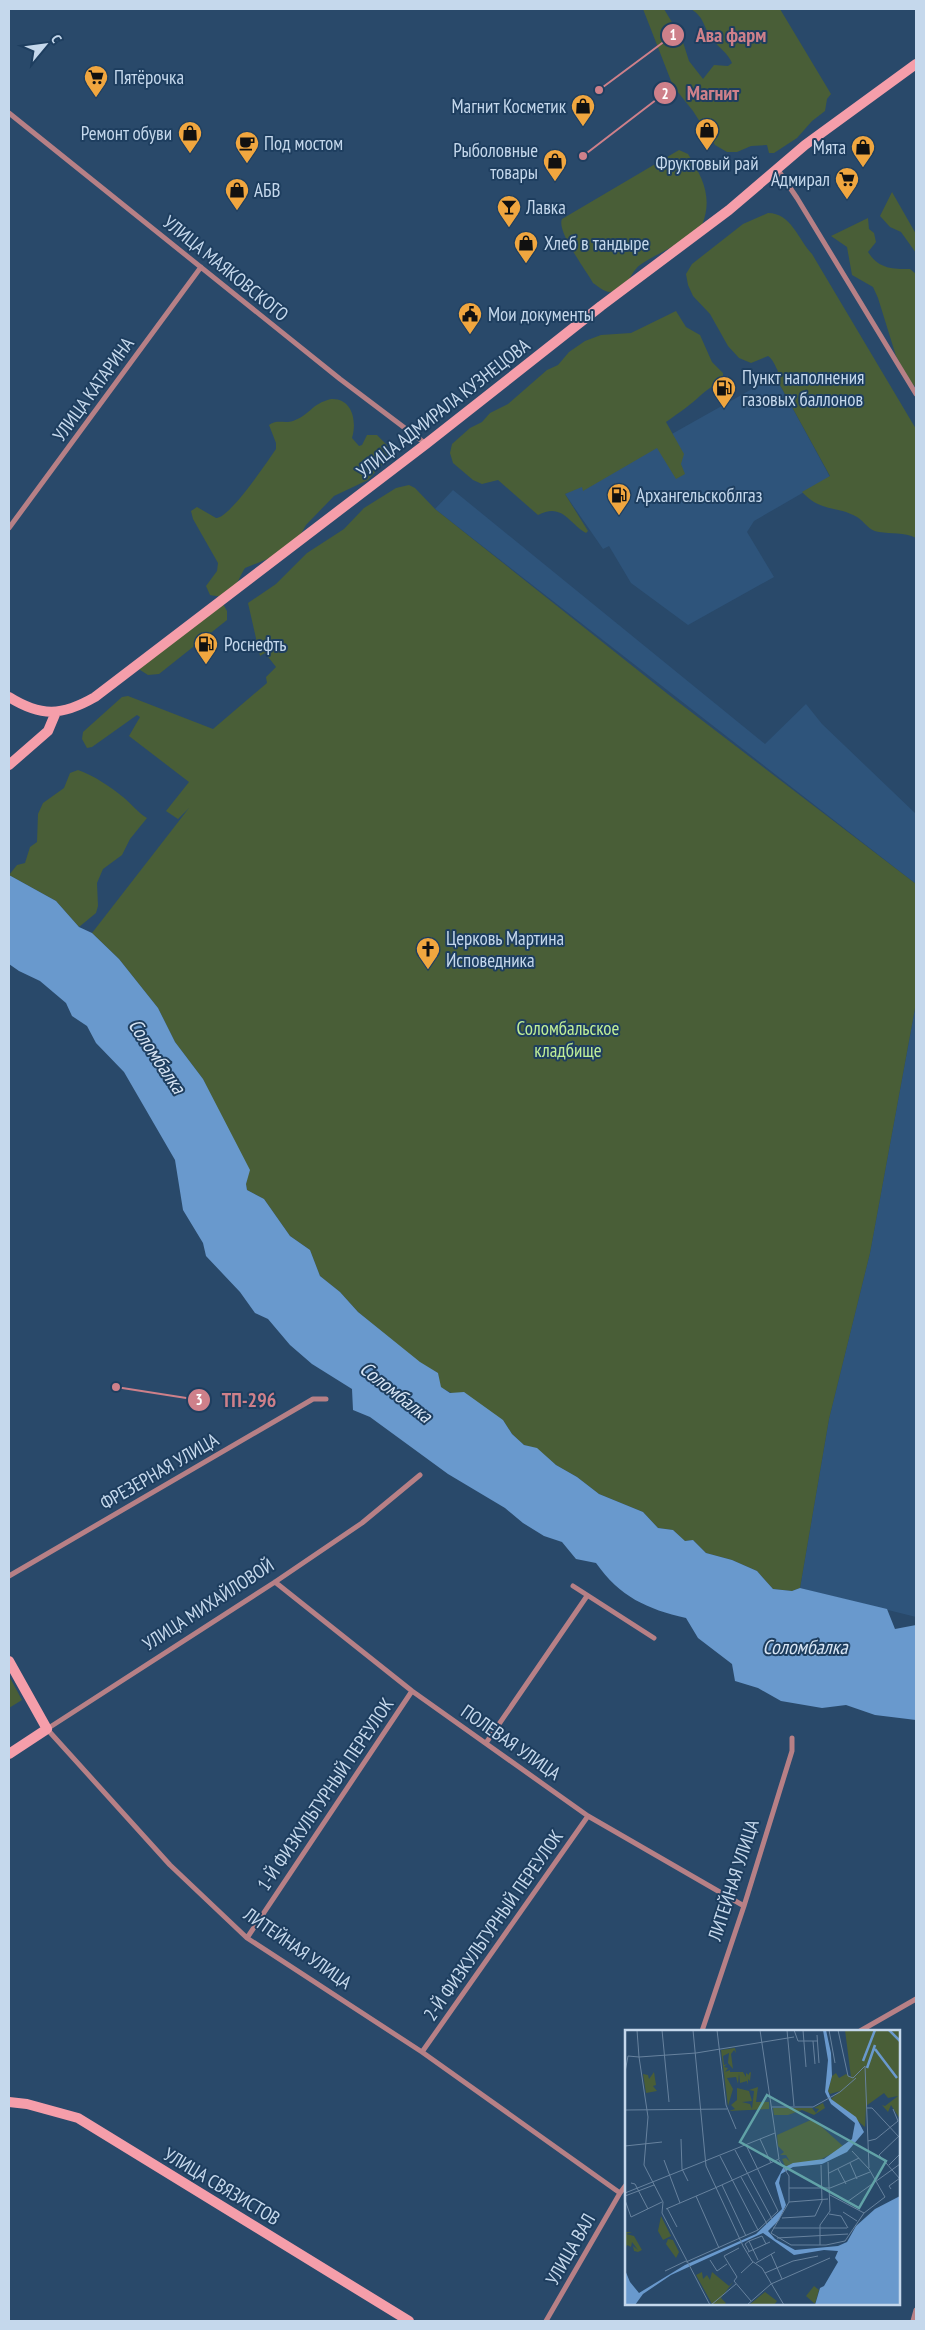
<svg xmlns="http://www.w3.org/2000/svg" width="925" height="2330" viewBox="0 0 925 2330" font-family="'PT Sans Narrow',sans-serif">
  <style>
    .built { fill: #2e547b }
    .green { fill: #495e37 }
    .water { fill: #6999cd }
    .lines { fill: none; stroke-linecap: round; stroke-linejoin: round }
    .street { stroke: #b78086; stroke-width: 5 }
    .secondary { stroke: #f59eaa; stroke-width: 10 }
    .labels { text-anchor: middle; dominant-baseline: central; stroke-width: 4; stroke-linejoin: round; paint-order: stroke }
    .poi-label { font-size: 19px; fill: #c5d8ec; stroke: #1e3e5f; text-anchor: start }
    .street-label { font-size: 19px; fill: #c5d8ec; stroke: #1e3e5f }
    .park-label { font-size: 19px; fill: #c1ef97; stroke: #1e3e5f }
    .water-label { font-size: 20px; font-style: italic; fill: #d9e6f5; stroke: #1e3e5f }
    .inset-river { fill: none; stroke: #6999cd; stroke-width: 2.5 }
    .inset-road { fill: none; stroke: #67829e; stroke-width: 1 }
    .view { fill: #61a2a7; fill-opacity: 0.15; stroke: #61a2a7; stroke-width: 2.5 }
    .inset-edge { fill: none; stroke: #c5d8ec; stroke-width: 2.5 }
    .leader { fill: none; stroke: #ce808a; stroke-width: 2 }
    .callout-dot { fill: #ce808a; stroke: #1e3e5f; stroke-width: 2 }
    .mark-label { font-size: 15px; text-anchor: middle; font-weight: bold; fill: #fff }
    .callout-label { font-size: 20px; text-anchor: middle; font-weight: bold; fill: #ce808a; stroke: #1e3e5f; stroke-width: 4; stroke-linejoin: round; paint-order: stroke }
  </style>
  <rect width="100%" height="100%" fill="#29496a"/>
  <path class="built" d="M775,376L830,477L754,521L747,532L774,577L688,625L631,583L609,546L603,549L565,494Z
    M453,490L765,744L806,704L822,724L916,814V884L435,509Z
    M916,1003V1617L800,1588L829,1419L870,1253Z"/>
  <path class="green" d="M643,9H664L682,39L689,61L703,79L714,65L728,66L732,63C728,53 718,47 711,38C703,26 705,18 691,9H780L831,94L827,99L825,111L812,121L797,138L774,153H769L767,145L751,146L737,152H727L715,145L693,111L673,86Z
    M679,150L688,154C703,178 713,198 702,225C691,240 657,253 640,265C629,273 629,290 610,292C604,292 598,286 593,283C586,270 556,231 562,219Z
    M892,192L916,234V253L901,232L890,227L880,216Z
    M768,213C791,213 798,239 812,254L916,429V538C904,532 891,534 879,532C869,531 865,522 857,517C836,505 822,513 802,492L830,476L775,376L778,371C775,366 773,359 768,356L751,363L739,358L728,346L710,314L693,296L688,285L686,274L692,264L743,224Z
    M868,218L869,229L874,233L876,242L868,252C879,269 892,269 910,269L916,274V387L910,382L896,356L878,298L873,287L852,275L847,247L831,236Z
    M676,311L686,327L700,335L712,362L723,373V376C716,385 709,388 701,395C689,406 680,412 666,422L684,454L681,464L685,474L676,479L657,448L583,491L582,487L565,494L588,531L586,533C569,523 562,502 538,515L498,480L482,484L473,480L453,463L450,453L452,444L470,428L482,422L490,413L508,404L547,370L558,365L569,352L585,341L601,335L631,333Z
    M331,399C353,398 357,422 352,438L359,446L362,445L367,435H377L387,445L389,457L368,480L334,496L306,525L298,539L270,558L245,568C236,582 234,601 210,595L206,586L217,571L218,563L193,519L191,511L197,507L216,518C229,519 267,462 276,449V443L269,425C278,419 284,424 293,421C310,415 311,404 331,399Z
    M409,485L415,488L435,509L669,695L916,884V1003L870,1253L829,1419L800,1588L792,1591L773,1589L757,1571L732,1560L706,1553L693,1540L685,1541L673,1530L658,1528L643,1512L599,1494L577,1477L556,1465L537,1449L524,1445L512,1434L503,1420L440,1387L438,1373L420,1363L358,1312L340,1292L320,1276L310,1250L290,1236L264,1199L247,1190L246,1184L247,1180L224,1123L203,1079L175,1042L158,1008L119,959L92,933L189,808L178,819L166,811L189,782L129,736L140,717L137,715L92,747L87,748L82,739L83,732L122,697L128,696L213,729L267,683L266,677L276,667L265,653L260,656L248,603L276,584L307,553L344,529L364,508L396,488Z
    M222,602L227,611V620L159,674L148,675L137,668Z
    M78,770C93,775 111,787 123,797C132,804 137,812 147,818L130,839L122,855L103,869L97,883L98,906L96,913L79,927L56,901L9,875L17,865L25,863L30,847L37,842L38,814L43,803L64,788L70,773Z
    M9,1676L22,1700L9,1708Z"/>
  <path class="water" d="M9,875L56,901L79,927L92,933L119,959L158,1008L175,1042L203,1079L250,1170L246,1184L247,1190L264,1199L290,1236L310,1250L320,1276L340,1292L358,1312L420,1362L438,1373L441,1387L450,1393L464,1392L503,1420L512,1434L524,1445L537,1448L556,1465L577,1477L599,1494L643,1512L658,1528L673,1530L685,1541L693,1540L706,1553L732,1560L757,1571L773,1589L792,1591L800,1588L887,1609L895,1629L916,1625V1720L875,1715L846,1705L822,1708L781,1701L758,1688L735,1681L732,1664L698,1638L686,1618C647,1609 620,1597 596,1563L576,1559L562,1542L544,1536L523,1523L505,1508L448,1474L370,1417L353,1410L352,1389L312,1364L290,1345L268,1319L255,1313L240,1292L206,1256L203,1243L183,1210L175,1160L124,1072L96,1043L87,1026L72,1016L66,1003L40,981L19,971L9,964Z"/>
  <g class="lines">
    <path class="street" d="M9,113L340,379L426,444
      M778,170L797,198L916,394
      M9,528L201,267
      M420,1475L362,1523L275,1582L47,1729L170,1865L247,1938L422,2052L620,2193
      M9,1576L313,1399H326
      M275,1582L412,1691L588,1816L744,1906
      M573,1586L654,1638
      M486,1743L587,1596
      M247,1938L412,1691
      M702,2031L744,1906L792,1751V1738
      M860,2031L916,1999
      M422,2052L588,1816
      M546,2321L620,2193L626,2185
      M913,2321L916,2310"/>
    <path class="secondary" d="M9,697C41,717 62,716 95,697L426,444L601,306L729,210L805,145L916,64
      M9,765L48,731L56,712
      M9,1661L47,1729L9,1754
      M9,2102L27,2104L78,2118L409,2321"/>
  </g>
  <defs>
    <g id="supermarket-pin" transform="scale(1.25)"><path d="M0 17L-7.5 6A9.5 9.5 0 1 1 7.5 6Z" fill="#f0a63f" stroke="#1e3e5f"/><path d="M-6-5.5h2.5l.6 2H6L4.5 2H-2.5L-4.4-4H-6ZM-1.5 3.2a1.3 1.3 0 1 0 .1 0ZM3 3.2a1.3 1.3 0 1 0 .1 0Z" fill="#111"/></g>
    <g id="shop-pin" transform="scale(1.25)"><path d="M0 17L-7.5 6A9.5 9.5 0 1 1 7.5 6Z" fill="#f0a63f" stroke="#1e3e5f"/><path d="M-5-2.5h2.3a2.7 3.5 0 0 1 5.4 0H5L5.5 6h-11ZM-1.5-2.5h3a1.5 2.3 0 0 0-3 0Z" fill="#111"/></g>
    <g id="cafe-pin" transform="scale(1.25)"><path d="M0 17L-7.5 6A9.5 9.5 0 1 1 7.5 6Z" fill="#f0a63f" stroke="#1e3e5f"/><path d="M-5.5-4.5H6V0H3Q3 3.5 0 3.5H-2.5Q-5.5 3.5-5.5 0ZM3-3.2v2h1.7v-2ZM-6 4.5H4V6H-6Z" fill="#111"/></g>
    <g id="bar-pin" transform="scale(1.25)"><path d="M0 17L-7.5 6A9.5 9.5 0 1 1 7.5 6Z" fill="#f0a63f" stroke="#1e3e5f"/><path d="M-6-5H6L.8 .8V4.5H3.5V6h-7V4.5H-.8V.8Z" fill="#111"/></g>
    <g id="civic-pin" transform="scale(1.25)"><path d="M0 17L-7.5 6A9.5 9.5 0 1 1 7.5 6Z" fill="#f0a63f" stroke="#1e3e5f"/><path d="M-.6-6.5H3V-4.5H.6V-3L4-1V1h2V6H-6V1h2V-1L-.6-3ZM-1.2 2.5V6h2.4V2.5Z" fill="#111"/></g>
    <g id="fuel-pin" transform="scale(1.25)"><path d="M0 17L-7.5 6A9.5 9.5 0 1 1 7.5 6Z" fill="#f0a63f" stroke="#1e3e5f"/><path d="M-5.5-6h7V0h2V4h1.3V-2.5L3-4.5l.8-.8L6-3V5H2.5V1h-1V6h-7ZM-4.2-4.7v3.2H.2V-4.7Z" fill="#111"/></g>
    <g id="church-pin" transform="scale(1.25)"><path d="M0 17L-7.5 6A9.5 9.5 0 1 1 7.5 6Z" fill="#f0a63f" stroke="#1e3e5f"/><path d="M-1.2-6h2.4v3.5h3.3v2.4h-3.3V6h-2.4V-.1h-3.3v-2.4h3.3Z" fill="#111"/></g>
  </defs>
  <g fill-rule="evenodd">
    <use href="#supermarket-pin" x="96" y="77"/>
    <use href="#shop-pin" x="583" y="106"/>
    <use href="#shop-pin" x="707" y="130"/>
    <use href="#shop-pin" x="190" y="133"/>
    <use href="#cafe-pin" x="247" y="143"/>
    <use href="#shop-pin" x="863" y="147"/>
    <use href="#shop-pin" x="555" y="161"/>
    <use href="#supermarket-pin" x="847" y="179"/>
    <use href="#shop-pin" x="237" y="190"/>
    <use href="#bar-pin" x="509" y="207"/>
    <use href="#shop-pin" x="526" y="243"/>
    <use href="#civic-pin" x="470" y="314"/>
    <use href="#fuel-pin" x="724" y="388"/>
    <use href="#fuel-pin" x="619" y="495"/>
    <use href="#fuel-pin" x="206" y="644"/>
    <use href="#church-pin" x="428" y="949"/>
  </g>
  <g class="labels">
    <g class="poi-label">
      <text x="114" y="77">Пятёрочка</text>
      <text x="566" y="106" text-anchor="end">Магнит Косметик</text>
      <text x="172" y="133" text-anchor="end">Ремонт обуви</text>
      <text x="264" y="143">Под мостом</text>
      <text x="846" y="147" text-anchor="end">Мята</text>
      <text x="538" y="150" text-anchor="end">Рыболовные<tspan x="538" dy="22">товары</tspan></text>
      <text x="707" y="163" text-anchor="middle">Фруктовый рай</text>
      <text x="830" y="179" text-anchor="end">Адмирал</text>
      <text x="254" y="190">АБВ</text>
      <text x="526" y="207">Лавка</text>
      <text x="544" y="243">Хлеб в тандыре</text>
      <text x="488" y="314">Мои документы</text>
      <text x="742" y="377">Пункт наполнения<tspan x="742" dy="22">газовых баллонов</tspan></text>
      <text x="636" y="495">Архангельскоблгаз</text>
      <text x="224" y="644">Роснефть</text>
      <text x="446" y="938">Церковь Мартина<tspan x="446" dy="22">Исповедника</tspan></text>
    </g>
    <g class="street-label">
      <text transform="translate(226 268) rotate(39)">УЛИЦА МАЯКОВСКОГО</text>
      <text transform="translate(93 389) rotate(-54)">УЛИЦА КАТАРИНА</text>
      <text transform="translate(443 408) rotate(-38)">УЛИЦА АДМИРАЛА КУЗНЕЦОВА</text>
      <text transform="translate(159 1471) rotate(-30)">ФРЕЗЕРНАЯ УЛИЦА</text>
      <text transform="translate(208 1604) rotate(-33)">УЛИЦА МИХАЙЛОВОЙ</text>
      <text transform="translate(511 1742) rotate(35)">ПОЛЕВАЯ УЛИЦА</text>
      <text transform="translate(325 1794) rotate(-56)">1-Й ФИЗКУЛЬТУРНЫЙ ПЕРЕУЛОК</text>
      <text transform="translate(733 1880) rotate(-72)">ЛИТЕЙНАЯ УЛИЦА</text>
      <text transform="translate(493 1925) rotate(-55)">2-Й ФИЗКУЛЬТУРНЫЙ ПЕРЕУЛОК</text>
      <text transform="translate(298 1948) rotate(35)">ЛИТЕЙНАЯ УЛИЦА</text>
      <text transform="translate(222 2186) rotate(31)">УЛИЦА СВЯЗИСТОВ</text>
      <text transform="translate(570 2249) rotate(-60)">УЛИЦА ВАЛ</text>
    </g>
    <g class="park-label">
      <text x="568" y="1028">Соломбальское<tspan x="568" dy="22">кладбище</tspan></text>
    </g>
    <g class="water-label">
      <text transform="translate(157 1056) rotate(56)">Соломбалка</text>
      <text transform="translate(396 1392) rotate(38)">Соломбалка</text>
      <text x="805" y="1647">Соломбалка</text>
    </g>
  </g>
  <g transform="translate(625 2030)">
    <rect width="275" height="275" fill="#29496a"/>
    <path d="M220,0H275V89L266,75L263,82L257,75L260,76L273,66L263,68L259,63L241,76L240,97L206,69L215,61L205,64L203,61L207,46L211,43L214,48L221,44L226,47ZM110,18L111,23L109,20L106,24L108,39L103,33L104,23L98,26L99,35L102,34L99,37L103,38L100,42L105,40V42H118L121,47V43L124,45V43L126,42L125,51L123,49V55L122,51L115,53L114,43L113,54L111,47L102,48L108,59L103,76L96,20ZM29,42L31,55L28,56L32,61L21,63L18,44L23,45L24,49ZM112,58L124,61L127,71L117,72L125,74L127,79L129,61L124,60L133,57L131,72H144V79L104,81L110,79L106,75L112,70ZM198,73L200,78L189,85L177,80L163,85H149L148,78H187L191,83L194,79L189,78ZM188,89L219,117L193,131L160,136L157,129L161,128L165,132L161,125H155L159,122L153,116L152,105ZM36,186L46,206L38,210L33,201ZM0,202H7L1,204L9,206L17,220L13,222L9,221L8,216L13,220L7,212L6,217L2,215L0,219ZM43,209L48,210L54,222L51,228L41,214ZM77,242L78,249L82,245L85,250L87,242L104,256L108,252L96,268L101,273L99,275L87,274L71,245ZM189,256L194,260L190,274L181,266ZM140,262L152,271L149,275H124Z" fill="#495e37"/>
    <path d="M198,0H201L206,23L207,46L203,61L206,69L231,87L239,102L222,122L197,134L168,137L156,144L154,153L161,175L154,190L143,201L150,209L170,220L213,216L222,212L231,196L250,179L275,166V275H190L195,258L199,256L213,232L210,228L213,221L199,220L169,225L138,203L46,245L18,264L10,275H0V240L5,252L14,263L60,235L131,204L157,179L150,153L158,138L168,133L199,129L227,109L230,93L206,74L200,62L203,30Z" fill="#6999cd"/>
    <path class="inset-river" d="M264,0L275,11M250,19L272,48M238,31L250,0M242,38L250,15"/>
    <path class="inset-road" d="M37,0L44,72M68,0L81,136L118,216L127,231L137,238L159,275M92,0L101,75L111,99M162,0L169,76M169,0L173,11H193M178,0L181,37M204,0L210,33M213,0L223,46L228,48L240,36L244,138M192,5L194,33M188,11L190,34M71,23L169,7M71,23L14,27L23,87L19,135L38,172L37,183L85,275M0,42L3,26L14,27L12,0M147,77H188L215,62L231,48M242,78H247L274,107M0,80L102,79M275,105L254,125L275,149M56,109L57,139L63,151M135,109L146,133M243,111L251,109L273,91L268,79M0,116L37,112M110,120L147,189M95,126L133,200M39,130L55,173M154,130L164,146V172L146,203L166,215H201L220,211L239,183L260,167L244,139L227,121M225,133L232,149M264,135L275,124M213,139L221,154M204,143L234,128M116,147L142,194M6,153L10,154L23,179M97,155L121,206M90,158L154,129L135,0M164,158H205L245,142M266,159L264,156L275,148M0,163L150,103M205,165L239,183M0,166L29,155M71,166L94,218M0,170L6,187L37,172M164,172L203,169M222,172L275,134M42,178L52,197M41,179L90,158M218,182L232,191M204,184L216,186L223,198M157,188L190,186L197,171L196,135M148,198H222M152,208L223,204M124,211L133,230M195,215V195L205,181L203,132M114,218L99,226L112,247L109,251L126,271M124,221L120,214L124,211L137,206L141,214M123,222L145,212M146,224L157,249M85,230L92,241L102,234M61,232L133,200L153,181L121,115M131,233L150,222M40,241L61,231M116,243L128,232M140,243L168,231L193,226M146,254L205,228M86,275L111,254M122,275L146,254"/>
    <path class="view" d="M142,65L261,131L234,178L115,112Z"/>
    <rect width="275" height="275" class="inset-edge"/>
  </g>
  <path class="leader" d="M599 90L673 35M583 156L665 93M116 1387L199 1400"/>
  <g class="callout-dot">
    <circle cx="599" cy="90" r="5"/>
    <circle cx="583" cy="156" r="5"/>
    <circle cx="116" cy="1387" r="5"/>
    <circle cx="673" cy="35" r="12"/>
    <circle cx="665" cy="93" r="12"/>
    <circle cx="199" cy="1400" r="12"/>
  </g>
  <g class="mark-label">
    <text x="673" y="40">1</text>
    <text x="665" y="99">2</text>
    <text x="199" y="1405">3</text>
  </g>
  <g class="callout-label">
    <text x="731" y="42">Ава фарм</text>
    <text x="713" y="100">Магнит</text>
    <text x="249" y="1407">ТП-296</text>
  </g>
  <rect width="925" height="2330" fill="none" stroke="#c5d8ec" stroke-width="20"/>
  <g transform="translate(45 45) rotate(61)" stroke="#1e3e5f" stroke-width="4" paint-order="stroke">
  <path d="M0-4L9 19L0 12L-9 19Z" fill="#c5d8ec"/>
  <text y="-8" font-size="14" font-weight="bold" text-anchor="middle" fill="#c5d8ec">С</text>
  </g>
</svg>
